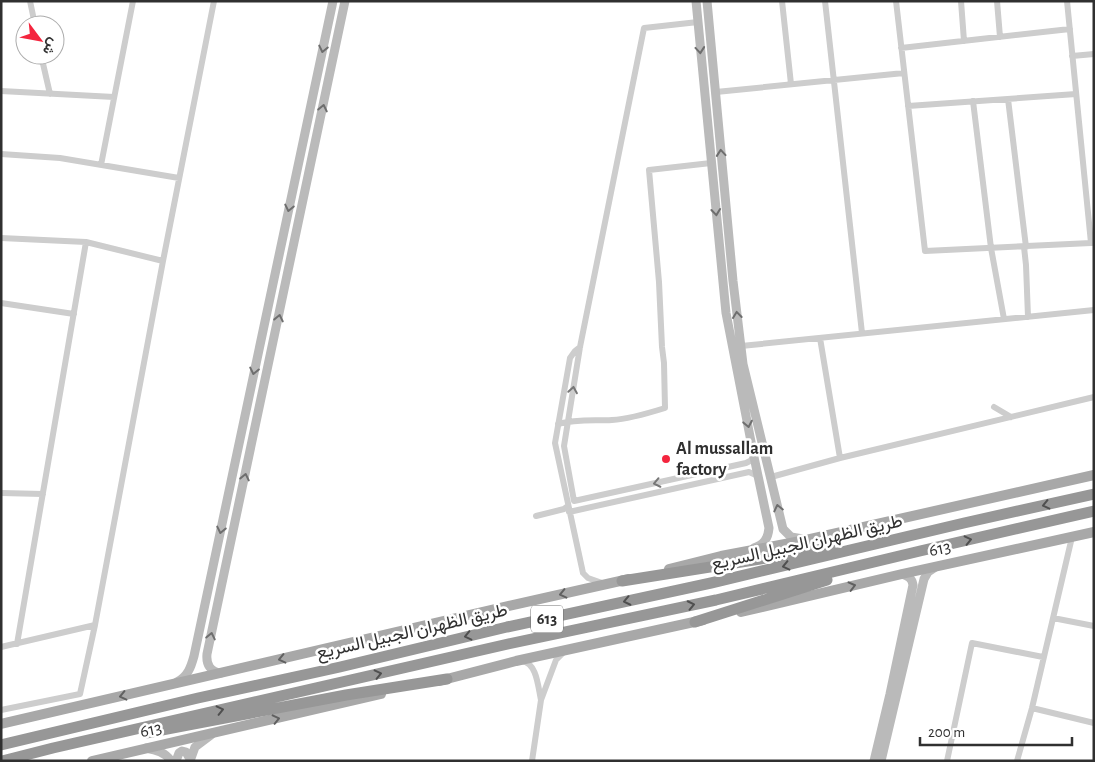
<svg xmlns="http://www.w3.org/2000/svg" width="1095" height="762" viewBox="0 0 1095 762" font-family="'Alegreya Sans',Vazirmatn,sans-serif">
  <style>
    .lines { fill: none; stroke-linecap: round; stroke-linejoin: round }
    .street { stroke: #cdcdcd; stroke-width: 6 }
    .secondary { stroke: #bababa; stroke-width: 9 }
    .primary { stroke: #a8a8a8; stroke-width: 10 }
    .highway { stroke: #979797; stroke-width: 11 }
    .oneway { stroke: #6e6e6e }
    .oneway2 { stroke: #777 }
    .oneway3 { stroke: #4f4f4f }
    .oneway4 { stroke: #606060 }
    .poi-dot { fill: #f4253e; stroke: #fff; stroke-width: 2 }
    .labels { text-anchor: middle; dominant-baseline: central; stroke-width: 5; stroke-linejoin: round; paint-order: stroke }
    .shield { fill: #fff; stroke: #6e6e6e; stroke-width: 1 }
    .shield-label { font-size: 16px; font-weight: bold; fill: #303030 }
    .poi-label { font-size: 18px; font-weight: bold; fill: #303030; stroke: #fff; text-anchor: start }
    .street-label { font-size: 18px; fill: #303030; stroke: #fff }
  </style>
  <rect width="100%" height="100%" fill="#fff"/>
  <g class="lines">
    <path class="street" d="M30,1L35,25
      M782,1L791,84
      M825,1L862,333
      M896,1L925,251L1091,243L1067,1
      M961,1L964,41
      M997,1L1000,37
      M698,22L644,28L580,347L564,446L574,501L746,463L750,461L754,457
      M901,48L1070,29
      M41,55L50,94
      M1072,56L1094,54
      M1,91L114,97
      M716,92L904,73
      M1008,99L1026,247
      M973,101L991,248L1004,319
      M908,106L1076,94
      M1,154L60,158L179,178
      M101,165L133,1
      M1,238L86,242L163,261
      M1024,247L1026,265L1028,317
      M1,303L74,314
      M820,338L840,458
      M741,346L1094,310
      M580,347L575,351L570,358L555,443L583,573L588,578L605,584
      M994,407L1011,417
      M558,424C576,419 594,421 612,420C629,419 649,413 665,408L664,363L662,347L659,282L649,170L711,163
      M771,477L840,458L1094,397
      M1,493L43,494
      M569,512L749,472L758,476
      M536,516L564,509L568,506
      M1053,618L1094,626
      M17,644L86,242
      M1,647L95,625
      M522,661C537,663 538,687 541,700L556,660L564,652
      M1032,708L1094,723
      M1,710L80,694L95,625L163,261L214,1
      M532,761L541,700
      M947,761L972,643L1043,657
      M1017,761L1032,708L1072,537"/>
    <path class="secondary" d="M696,1L726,313L754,457L769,528C768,539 764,544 754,548
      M707,1L733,281L743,364L783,529L791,537L803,539
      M221,673C210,672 206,664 207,654L345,1
      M177,682C188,676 191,667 194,656L333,1
      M146,748C156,750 165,752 171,761
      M176,761L179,753L182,751L186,752L190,759
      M190,761L195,747L211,735
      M874,761L890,694L913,585C912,578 908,576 902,574
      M881,761L924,579L928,572L934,568"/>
    <path class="primary" d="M669,569L721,556L806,540L1094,475
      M741,612L902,574L1094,532
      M439,681L516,661L703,620
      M1,724L482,612L629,579
      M92,761L381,694"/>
    <path class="highway" d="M622,581L830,548
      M695,622L827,580
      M146,733L346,695L447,679
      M1,745L198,698L340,667L507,627L711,583L964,523L1094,494
      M2,761L53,748L508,644L716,600L920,551L1094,511"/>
  </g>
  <defs><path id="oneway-chevron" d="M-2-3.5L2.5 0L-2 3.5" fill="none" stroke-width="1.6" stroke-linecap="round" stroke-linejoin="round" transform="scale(1.25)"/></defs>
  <g class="oneway">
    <use href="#oneway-chevron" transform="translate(323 49) rotate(102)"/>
    <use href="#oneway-chevron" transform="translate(700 50) rotate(85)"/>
    <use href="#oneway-chevron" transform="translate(323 108) rotate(-78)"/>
    <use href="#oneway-chevron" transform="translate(721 153) rotate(-95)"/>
    <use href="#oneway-chevron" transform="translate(289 208) rotate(102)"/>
    <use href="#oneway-chevron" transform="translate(716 212) rotate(84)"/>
    <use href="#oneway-chevron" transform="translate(737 315) rotate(-97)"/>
    <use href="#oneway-chevron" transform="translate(279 318) rotate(-78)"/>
    <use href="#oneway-chevron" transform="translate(254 371) rotate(102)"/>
    <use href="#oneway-chevron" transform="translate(748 424) rotate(79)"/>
    <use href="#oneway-chevron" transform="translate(245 477) rotate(-78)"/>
    <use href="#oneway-chevron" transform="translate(778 508) rotate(-103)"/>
    <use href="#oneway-chevron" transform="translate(221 530) rotate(102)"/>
    <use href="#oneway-chevron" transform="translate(211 636) rotate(-78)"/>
  </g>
  <g class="oneway2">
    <use href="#oneway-chevron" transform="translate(573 390) rotate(-81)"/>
    <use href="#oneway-chevron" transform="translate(657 483) rotate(168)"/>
  </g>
  <g class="oneway3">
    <use href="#oneway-chevron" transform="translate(1046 505) rotate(167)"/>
    <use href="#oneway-chevron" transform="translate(968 540) rotate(-13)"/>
    <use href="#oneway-chevron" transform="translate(786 566) rotate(167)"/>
    <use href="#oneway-chevron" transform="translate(627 601) rotate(168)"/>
    <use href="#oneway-chevron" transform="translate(691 605) rotate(-12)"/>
    <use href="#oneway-chevron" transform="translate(468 636) rotate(167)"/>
    <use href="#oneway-chevron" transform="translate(378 674) rotate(-13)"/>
    <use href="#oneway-chevron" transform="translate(220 710) rotate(-13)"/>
  </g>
  <g class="oneway4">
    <use href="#oneway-chevron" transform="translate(852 586) rotate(-14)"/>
    <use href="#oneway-chevron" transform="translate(563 594) rotate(167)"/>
    <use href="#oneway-chevron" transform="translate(282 659) rotate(167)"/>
    <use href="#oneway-chevron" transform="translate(123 696) rotate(167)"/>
    <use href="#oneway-chevron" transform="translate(276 719) rotate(-13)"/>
  </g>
  <circle class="poi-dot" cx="666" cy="459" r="5"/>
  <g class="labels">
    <rect class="shield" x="531" y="605.5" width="32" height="27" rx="4"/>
    <g class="shield-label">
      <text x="547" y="619">613</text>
    </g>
    <g class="poi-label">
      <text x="676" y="449">Al mussallam<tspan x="676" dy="21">factory</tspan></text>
    </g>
    <g class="street-label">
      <text transform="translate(807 543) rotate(-13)">طريق الظهران الجبيل السريع</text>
      <text transform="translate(940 549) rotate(-12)">613</text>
      <text transform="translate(412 632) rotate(-13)">طريق الظهران الجبيل السريع</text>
      <text transform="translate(151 730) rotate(-12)">613</text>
    </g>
  </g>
  <rect width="1095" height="762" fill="none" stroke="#303030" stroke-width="5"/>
  <g transform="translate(40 40) rotate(122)"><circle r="24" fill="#ffffff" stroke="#acacac"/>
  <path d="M0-4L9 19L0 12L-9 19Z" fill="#f4253e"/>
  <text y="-8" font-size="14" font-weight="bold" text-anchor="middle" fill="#303030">ش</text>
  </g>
  <path d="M920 737v8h152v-8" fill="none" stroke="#303030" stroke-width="2.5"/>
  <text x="928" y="737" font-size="15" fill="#303030" stroke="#ffffff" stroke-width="4" paint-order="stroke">200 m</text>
</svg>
